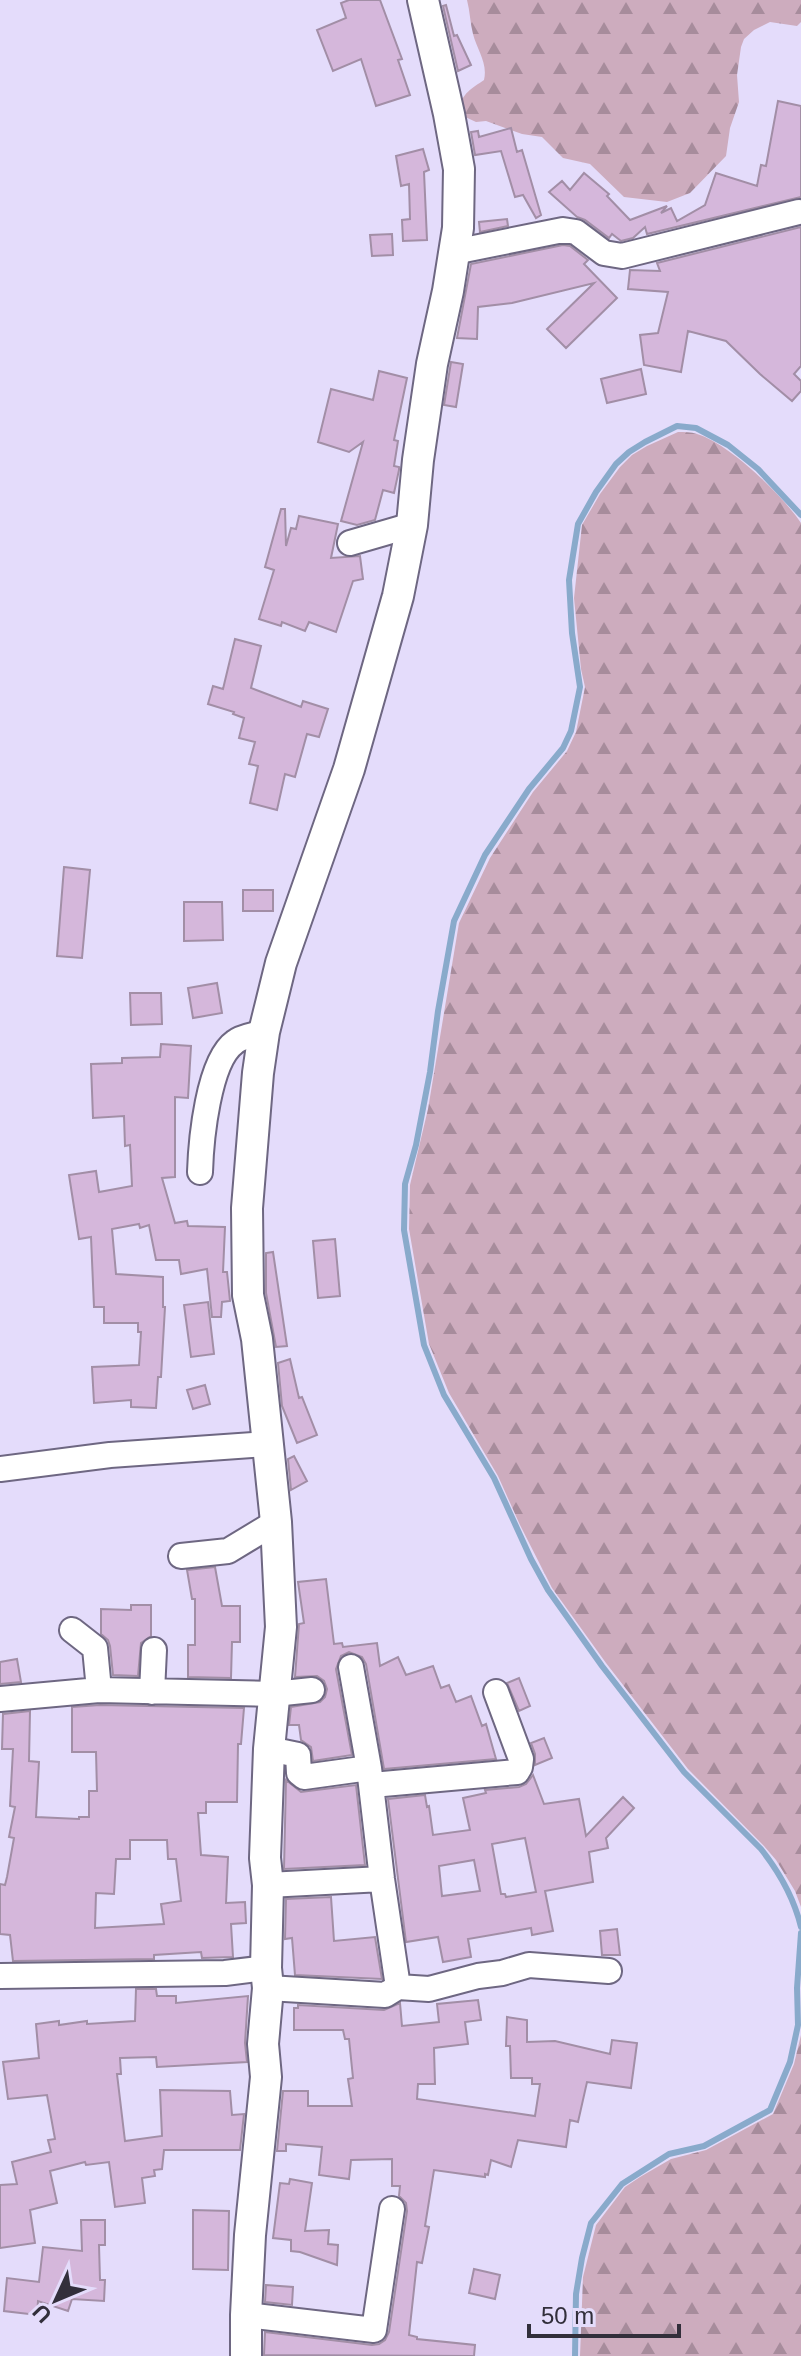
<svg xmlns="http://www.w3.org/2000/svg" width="801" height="2356" viewBox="0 0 801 2356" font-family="Arial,sans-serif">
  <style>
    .forest { fill: url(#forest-firs) }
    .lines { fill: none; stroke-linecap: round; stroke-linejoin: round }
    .stream { stroke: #89aacb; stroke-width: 6 }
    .building { fill: #d5b7db; stroke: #a28ea6; stroke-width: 2; fill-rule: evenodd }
    .minor-casing { stroke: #6e6782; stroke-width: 28 }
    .tertiary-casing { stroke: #6e6782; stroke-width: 34 }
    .minor { stroke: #fff; stroke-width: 24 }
    .tertiary { stroke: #fff; stroke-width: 30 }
  </style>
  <defs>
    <pattern id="forest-firs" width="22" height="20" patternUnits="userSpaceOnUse" patternTransform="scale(2)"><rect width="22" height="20" fill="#cdacbe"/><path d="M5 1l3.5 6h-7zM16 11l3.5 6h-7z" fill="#a78c9c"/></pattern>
  </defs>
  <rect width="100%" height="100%" fill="#e4dcfb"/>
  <path class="forest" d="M467,0H801V22L797,26L770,22L754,30L744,39L741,47L737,75L739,102L730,128L726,156L690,193L667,202L624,197L590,164L563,158L542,137L522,134L486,121L476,122L461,115C457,96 471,89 484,80C488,63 477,50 473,34C470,23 470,11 467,0Z
    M678,432C684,432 691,432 697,434C730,444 782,495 801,523V1907L795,1891L776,1860L764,1846L688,1769L606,1663L552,1588L520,1525L498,1476L449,1393L429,1344L409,1229L410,1185L428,1109L459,923L490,858L533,792L567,751L576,732L585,687L581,669L574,598L582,525L600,494L620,467L632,455L647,446Z
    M801,2035V2356H580L583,2277L596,2225L625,2187L640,2177L671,2159L706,2150L773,2114L794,2064Z"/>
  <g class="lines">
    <path class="stream" d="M801,515L758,469L728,445L696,428L677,426L645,442L629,452L616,464L596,492L578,524L569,580L572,633L580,687L571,731L563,748L529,789L485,855L454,921L438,1011L430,1072L416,1145L405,1184L404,1230L424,1345L444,1395L494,1478L531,1559L548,1590L602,1666L684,1772L761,1849C780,1873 794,1898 801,1927
      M575,2356L576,2294L582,2258L591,2223L622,2184L669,2154L704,2146L770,2110L790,2062L798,2025L797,1988L801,1933"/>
  </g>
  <path class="building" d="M349,0H380L402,59L398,60L410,95L376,106L361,59L333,71L317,30L346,18L341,3Z
    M446,5L454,36L457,35L471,65L458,71L443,6Z
    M778,101L801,106V197L647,234L645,227L633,238L621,241L612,234L609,238L585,220L577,217L549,192L562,181L570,190L584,173L609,194L607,196L630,220L667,206L661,213L671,208L677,221L705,205L716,173L757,186L761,165L766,166Z
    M511,128L517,152L522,150L541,215L536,218L523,195L515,197L501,151L475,155L471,132L478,131L479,137Z
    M423,149L429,170L424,172L427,240L403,241L402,220L410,219L409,184L401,186L396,156Z
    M507,219L508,226L480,232L479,222Z
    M801,227V366L794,374L801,381V391L792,401L760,374L726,341L688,331L681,372L644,365L640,335L658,333L668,292L628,289L630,270L660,271L657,263Z
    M392,234L393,255L372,256L370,235Z
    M563,245L570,246L588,260L584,264L617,298L566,348L547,329L594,283L512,303L478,307L477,339L457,338L471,264Z
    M451,362L463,364L456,407L444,405Z
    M641,369L646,394L607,403L601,379Z
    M379,371L407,378L394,440L398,441L394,466L399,467V470L394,493L383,490L375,520L357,525L341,521L363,442L349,452L318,442L331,389L373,400Z
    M281,509H285L286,546L291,528L296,529L299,516L338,524L331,558L360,556L363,579L353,581L336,632L309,622L305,631L282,622L281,626L259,619L274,570L265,567Z
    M235,639L261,646L251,688L301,707L303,701L328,709L319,737L307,734L295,777L285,774L277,810L250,803L258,766L249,764L255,742L239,738L244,718L233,714L234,712L208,704L213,686L223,689Z
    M64,867L90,870L82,958L57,956Z
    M243,890H273V911H243Z
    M184,902H222L223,940L184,941Z
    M217,983L222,1013L193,1018L188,988Z
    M130,993H161L162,1024L131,1025Z
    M161,1044L191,1046L188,1098L175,1097V1177L162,1178L175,1223L187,1221L188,1226L225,1227L223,1272H227L230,1301L222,1302L221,1317H212L207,1269L181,1274L179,1260H156L149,1225L140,1228L139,1224L112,1229L116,1274L163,1277V1307H165L161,1377H158L156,1408L131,1407V1400L94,1403L92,1367L139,1365L141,1332H138V1323H104V1307H94L91,1237L79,1239L69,1175L96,1171L99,1192L132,1186L130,1145L125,1146L124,1116L93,1118L91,1064L122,1063V1058L160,1057Z
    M335,1239L340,1296L318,1298L313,1241Z
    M273,1252L287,1346L276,1347L266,1293V1253Z
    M208,1302L214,1354L191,1357L184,1305Z
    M290,1359L299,1398L302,1397L317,1435L297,1443L282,1406L278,1363Z
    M205,1385L210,1404L193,1409L187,1390Z
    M294,1456L307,1481L291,1490L288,1459Z
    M215,1567L222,1606H240V1642H232L231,1678L188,1677V1645H195V1599H192L187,1570Z
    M326,1579L334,1644L342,1643L343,1647L377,1643L380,1666L398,1657L406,1675L433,1666L441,1688L449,1685L456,1702L471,1696L482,1726L486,1724L496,1759L384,1769L366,1664L362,1657L349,1652L341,1656L336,1669L352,1755L313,1761L311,1747L301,1740L299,1725H289L291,1707L320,1702L325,1697L327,1689L324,1681L317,1676L295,1677L299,1624L304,1623L298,1582Z
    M131,1605H151V1636L141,1643L138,1676L113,1675L110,1646L108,1640L101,1634V1609L131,1610Z
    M17,1659L21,1682L0,1684V1662Z
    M519,1678L530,1706L519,1711L507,1683Z
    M100,1705L244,1708L241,1744H238L237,1802H206V1813H198L201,1855L228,1857L226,1903L245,1902L246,1923L231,1924L233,1957L202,1958L201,1952L154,1955V1959L13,1961L10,1935L0,1934V1884L5,1885L7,1877L14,1838L9,1837L15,1807L10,1806L13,1749H2L3,1714L30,1711L29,1761L39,1762L36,1817L79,1819V1817H89V1791H97L96,1752H72V1707ZM130,1840H167L168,1859H176L181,1901L161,1904L164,1924L95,1928L96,1893L114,1894L116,1859H130Z
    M544,1738L552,1758L535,1765V1754L531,1743Z
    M533,1775L544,1804L579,1799L586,1836L623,1797L634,1808L606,1838L608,1848L589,1852L593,1882L545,1891L553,1931L532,1935L531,1928L468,1939L471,1957L443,1962L438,1937L406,1942L388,1799L425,1795L427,1807L429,1806L433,1835L470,1830L463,1798L486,1793L485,1790L519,1787L526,1784ZM525,1838L536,1892L506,1897L505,1894H501L492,1844ZM474,1860L480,1891L442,1896L439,1866Z
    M286,1780L301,1792L356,1785L365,1865L284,1869Z
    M331,1897L334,1941L375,1937L382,1979L295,1975L292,1938L285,1939L286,1899Z
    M617,1929L620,1955H602L600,1931Z
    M136,1989H156L157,1996H176V2003L248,1996L245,2043L247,2062L157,2067L156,2057L120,2058L121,2074H117L125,2141L162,2136L160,2090L230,2091L232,2115L244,2114L240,2150H164L162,2169L154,2170L155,2176L142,2178L145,2203L115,2207L109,2162L86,2165L85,2162L50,2171L57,2203L30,2210L35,2243L0,2248V2185L17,2184L12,2162L51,2152L48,2140L55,2139L47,2095L8,2099L3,2062L39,2058L36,2024L59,2021V2025L87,2021V2024L135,2021Z
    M478,2000L481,2020L465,2022L468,2044L434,2048L435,2084H418L417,2099L535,2116L540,2084H532V2078H511L510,2046H506L507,2017L527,2020V2042L555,2041L610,2054L612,2040L637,2043L631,2088L587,2082L578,2122L570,2120L566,2147L518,2140L511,2167L491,2160L488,2175L485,2174V2177L434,2170L425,2226L429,2227L422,2263L417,2262L409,2335L417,2337V2339L475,2345L474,2356L264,2355L265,2332L372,2345L379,2344L385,2340L389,2332L407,2211L406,2203L399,2196L400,2186H392V2159L351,2160L349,2179L319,2175L322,2147L286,2144V2151H277L283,2091H308V2106H352L348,2079L353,2078L349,2039H345L343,2030H294V2008H298V2005L384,2010L400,2003L402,2026L439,2022L437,2004Z
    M290,2179L312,2183L305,2231L329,2230L328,2244L338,2245L337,2265L300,2252L291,2251V2240L273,2238L280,2183L289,2184Z
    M193,2210L229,2211L228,2270L193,2269Z
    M81,2220H105V2245H99L100,2280H105L104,2301L72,2299L68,2311L38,2301L37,2315L4,2311L7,2278L39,2282L43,2247L82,2251Z
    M474,2269L500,2275L495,2299L469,2293Z
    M266,2285L293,2287L292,2305L265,2302Z"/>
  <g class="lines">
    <g class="minor-casing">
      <path id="minor" d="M454,252L563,230L576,232L604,253L622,256L799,212
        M350,543L412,525
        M200,1172C201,1141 208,1061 235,1042C242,1036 256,1035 264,1032
        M0,1469L110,1455L266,1444
        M181,1556L228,1551L276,1522
        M72,1630L95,1648L99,1690
        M351,1667L369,1768
        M152,1692L154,1650
        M0,1699L99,1690L274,1694L312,1690
        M269,1749L298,1755L299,1773L304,1777L369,1768L382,1879L398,1987
        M372,1785L517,1772L520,1767L521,1759L496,1692
        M268,1885L382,1879
        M0,1976L225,1973L266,1968
        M268,1988L385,1995L398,1987L429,1989L478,1976L502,1973L529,1965L609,1971
        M246,2315L374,2330L392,2209"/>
    </g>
    <g class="tertiary-casing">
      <path id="tertiary" d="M246,2356V2315L250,2235L266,2077L263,2044L268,1988L266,1968L268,1885L265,1858L269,1749L281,1627L276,1522L257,1339L248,1295L247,1208L258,1073L264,1032L281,963L349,769L398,596L412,525L418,460L432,364L448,291L458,228L459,169L449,114L423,0"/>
    </g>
    <use href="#minor" class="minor"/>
    <use href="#tertiary" class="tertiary"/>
  </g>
  <g transform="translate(56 2300) rotate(226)" stroke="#e4dcfb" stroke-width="6" paint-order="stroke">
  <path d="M0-6L14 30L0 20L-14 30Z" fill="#322f3b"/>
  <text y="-12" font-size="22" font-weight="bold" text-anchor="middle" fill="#322f3b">U</text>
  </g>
  <path d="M529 2324v12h150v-12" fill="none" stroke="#322f3b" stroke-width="4"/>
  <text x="541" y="2324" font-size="24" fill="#322f3b" stroke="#e4dcfb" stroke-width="6" paint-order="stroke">50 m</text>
</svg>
